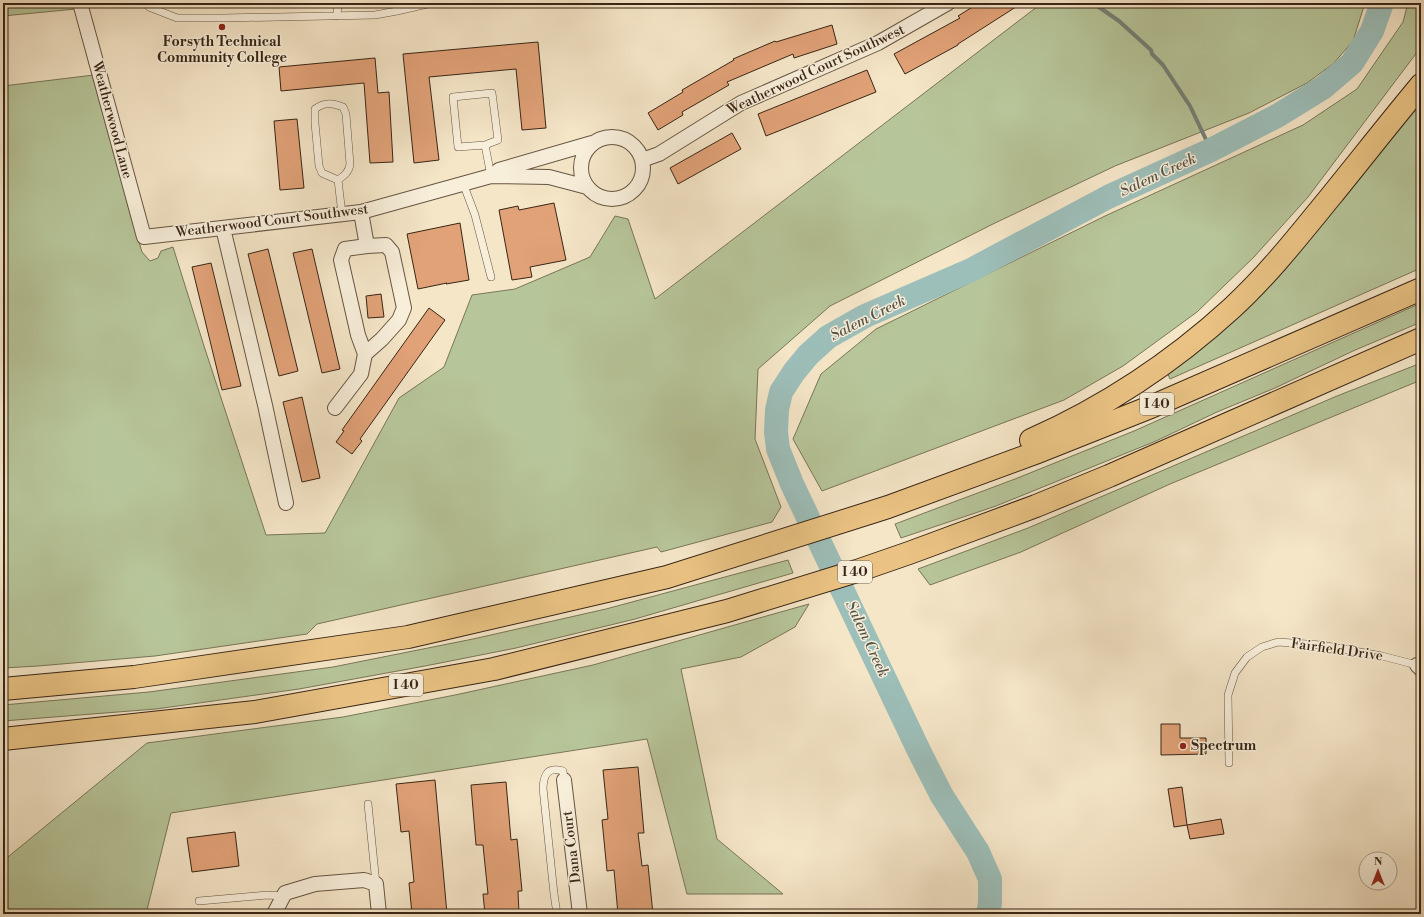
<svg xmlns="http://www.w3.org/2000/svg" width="1424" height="917" viewBox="0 0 1424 917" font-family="'Libre Bodoni',serif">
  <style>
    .green { fill: #b7c69a; stroke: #787658 }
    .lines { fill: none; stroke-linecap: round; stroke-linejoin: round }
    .stream { stroke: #758178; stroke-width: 4 }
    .river { stroke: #9dbfba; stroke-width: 24 }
    .building { fill: #e2a278; stroke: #382515 }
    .service-casing { stroke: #675542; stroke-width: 8 }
    .minor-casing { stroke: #675542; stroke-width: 16 }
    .motorway-casing { stroke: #382515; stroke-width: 24 }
    .service { stroke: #f8efdb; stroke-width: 7 }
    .minor { stroke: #f8efdb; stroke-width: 14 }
    .motorway { stroke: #eac384; stroke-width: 22 }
    .poi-dot { fill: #8f2418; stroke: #f8efdb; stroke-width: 1.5 }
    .labels { text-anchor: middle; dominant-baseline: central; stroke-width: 3; stroke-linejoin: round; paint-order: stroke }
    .shield { fill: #f8efdb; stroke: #726250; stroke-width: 1 }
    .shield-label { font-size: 13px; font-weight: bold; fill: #382515 }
    .poi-label { font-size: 14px; font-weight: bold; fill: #382515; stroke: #f8efdb }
    .street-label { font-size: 14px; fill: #382515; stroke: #f8efdb }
    .water-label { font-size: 15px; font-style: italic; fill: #565347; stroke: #f8efdb }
  </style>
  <rect width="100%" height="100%" fill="#f5e6c8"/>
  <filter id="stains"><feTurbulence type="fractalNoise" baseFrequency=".005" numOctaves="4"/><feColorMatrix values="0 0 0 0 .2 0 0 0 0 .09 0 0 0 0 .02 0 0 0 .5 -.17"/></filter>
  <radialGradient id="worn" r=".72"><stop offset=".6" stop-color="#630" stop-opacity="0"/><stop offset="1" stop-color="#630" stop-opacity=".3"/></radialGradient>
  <path class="green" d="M3,3H75L76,9L3,16Z
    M1042,3H1365L1353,41L1333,64L1307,83L1249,113L1115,166L993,224L830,306L758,369L755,439L781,507L772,522L661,552L657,547L317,624L307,634L155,656L38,666L3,668V86L94,75L129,209L142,252L150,261L158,258L161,251L173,247L204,346L266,535L325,533L399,398L444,367L472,295L515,289L590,257L615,216L628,219L655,299Z
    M1408,3H1421V47L1308,197L1254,257L1197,312L1123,366L1064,400L822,491L793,439L821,374L876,329L1105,216L1303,125L1357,89L1403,22Z
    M1421,97V268L1170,379L1167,372Z
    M1421,303V322L1353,351L1275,388L1217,412L1156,441L996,506L901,538L895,524L1015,479L1134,431Z
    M1421,363V380L1170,484L1021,552L930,585L918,569L1028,528L1337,396Z
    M788,560L793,573L635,619L516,648L425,666L299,689L156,709L3,721V705L149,692L333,667L473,639L606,609Z
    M809,604L795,627L741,657L681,669L717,839L783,894H687L647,739L171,813L146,914H3V861L147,743L343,717L455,695L593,665Z"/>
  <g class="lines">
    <path class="stream" d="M1093,3L1119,21L1151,50L1152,54L1163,65L1190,106L1211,150"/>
    <path class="river" d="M988,914L990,903V879L978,852L942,796L920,753L792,484L778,449L776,432L777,410L781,392L794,372L808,355L828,337L865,316L971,270L1108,197L1211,150L1277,116L1324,87L1352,63L1372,31L1382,3"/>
  </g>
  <path class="building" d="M979,3H1022L958,44V45L905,74L894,54L960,18L958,16Z
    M832,25L837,44L794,58L793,54L727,82L729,85L682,112L683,115L658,130L648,113L683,92L682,90L734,60L733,59L775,41L776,42Z
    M538,42L546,128L522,130L516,69L429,77L439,160L414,163L403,54Z
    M375,58L378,93L389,92L393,162L370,163L364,83L281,91L279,67Z
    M867,70L876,92L766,136L758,114Z
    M297,119L304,188L280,190L274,121Z
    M732,133L741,149L678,184L670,168Z
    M554,203L566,260L530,267L532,277L512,280L499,210L518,206L519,210Z
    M460,223L469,280L446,284L447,283L418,289L407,234Z
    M268,249L298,371L279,376L248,254Z
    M312,249L340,369L322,373L293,253Z
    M211,263L241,386L222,390L192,267Z
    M381,294L384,317L368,318L366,296Z
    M429,308L445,320L360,439L362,441L352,454L336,442L344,431L342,430Z
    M302,397L320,478L302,482L283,402Z
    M1161,724H1180V738H1206V754L1161,755Z
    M638,767L644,833H638L642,866L648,865L653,914H618L614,870L607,871L602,820L608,819L603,770Z
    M435,780L447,914H412L409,883L414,882L409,831L401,832L396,784Z
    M506,782L511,840L517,839L522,891H518L519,914H485L483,894H488L483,845H476L471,785Z
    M1182,787L1187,825L1174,827L1168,789Z
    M1221,819L1224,834L1190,839L1187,825Z
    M235,832L239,866L192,872L187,838Z"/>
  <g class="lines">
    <g class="service-casing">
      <path id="service" d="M145,3L149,7L177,18H224L375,15L397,11L432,3
        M337,16L338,3
        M485,145L498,140L492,93L453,97L458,147L485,145L491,176
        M338,180C344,176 349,172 350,164L346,114L343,107C332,103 324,102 315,109V123L319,166L322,173L338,180L342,214
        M463,183L475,215L491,277
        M1229,763L1228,695L1235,673L1247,657L1262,647L1278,642L1321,645L1382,656L1417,665
        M368,804L376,884
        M199,901L267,895L283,896
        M557,914L554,894L543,788C544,773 548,767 563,771L564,780"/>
    </g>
    <g class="minor-casing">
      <path id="minor" d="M80,3L144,237L361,212L491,176L549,177L587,187
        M581 168a31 31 0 1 1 62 0a31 31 0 1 1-62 0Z
        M642,160L659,154L741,103L878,43L948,3
        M497,172L499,170L592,143
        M223,228L265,405L286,503
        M365,354L382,339L399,320L404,308L392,252L386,245L367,246
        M335,408L361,374L365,354L358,335L341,260L345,249L367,246L361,212
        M1417,665L1421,669
        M564,780L580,914
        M274,914L285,893L315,884L364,880L376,884L379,914"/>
    </g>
    <g class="motorway-casing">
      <path id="motorway" d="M1031,440C1105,407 1172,363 1232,308C1269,274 1300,234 1332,195C1362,158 1391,121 1421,85
        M3,689L134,677L408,637L667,577L888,507L1035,453L1153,406L1421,289
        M3,739L255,712L494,669L727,611L857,571L909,553L1036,506L1109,476L1421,339"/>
    </g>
    <use href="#service" class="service"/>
    <use href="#minor" class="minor"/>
    <use href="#motorway" class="motorway"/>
  </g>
  <g class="poi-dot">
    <circle cx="222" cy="27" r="4"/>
    <circle cx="1183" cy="746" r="4"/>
  </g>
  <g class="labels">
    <g class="shield">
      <rect x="1140" y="393" width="34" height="22" rx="3"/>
      <rect x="838" y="561" width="34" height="22" rx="3"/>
      <rect x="389" y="674" width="34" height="22" rx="3"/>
    </g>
    <g class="shield-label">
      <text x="1157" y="404">I 40</text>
      <text x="855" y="572">I 40</text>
      <text x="406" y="685">I 40</text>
    </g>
    <g class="poi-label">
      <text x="222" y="42">Forsyth Technical<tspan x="222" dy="16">Community College</tspan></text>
      <text x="1191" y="746" text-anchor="start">Spectrum</text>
    </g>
    <g class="street-label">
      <text transform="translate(816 70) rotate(-25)">Weatherwood Court Southwest</text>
      <text transform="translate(112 120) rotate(75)">Weatherwood Lane</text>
      <text transform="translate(272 221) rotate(-7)">Weatherwood Court Southwest</text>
      <text transform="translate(1337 650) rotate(8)">Fairfield Drive</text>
      <text transform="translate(572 847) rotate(-97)">Dana Court</text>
    </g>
    <g class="water-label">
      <text transform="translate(1158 175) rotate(-25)">Salem Creek</text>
      <text transform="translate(868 318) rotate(-27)">Salem Creek</text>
      <text transform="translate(867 639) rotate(65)">Salem Creek</text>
    </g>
  </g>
  <rect width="1424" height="917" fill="none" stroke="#f5e6c8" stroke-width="16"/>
  <rect x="4" y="4" width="1416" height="909" fill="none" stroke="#382515" stroke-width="2"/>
  <rect x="8" y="8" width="1408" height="901" fill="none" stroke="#382515"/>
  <g transform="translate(1378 871)"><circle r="19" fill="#f8efdb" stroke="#ab9e8c"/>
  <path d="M0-3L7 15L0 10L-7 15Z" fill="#8f2418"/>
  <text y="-6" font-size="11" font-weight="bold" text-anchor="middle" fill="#382515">N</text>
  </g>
  <rect width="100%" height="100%" filter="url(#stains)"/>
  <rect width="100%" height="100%" fill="url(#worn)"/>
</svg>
